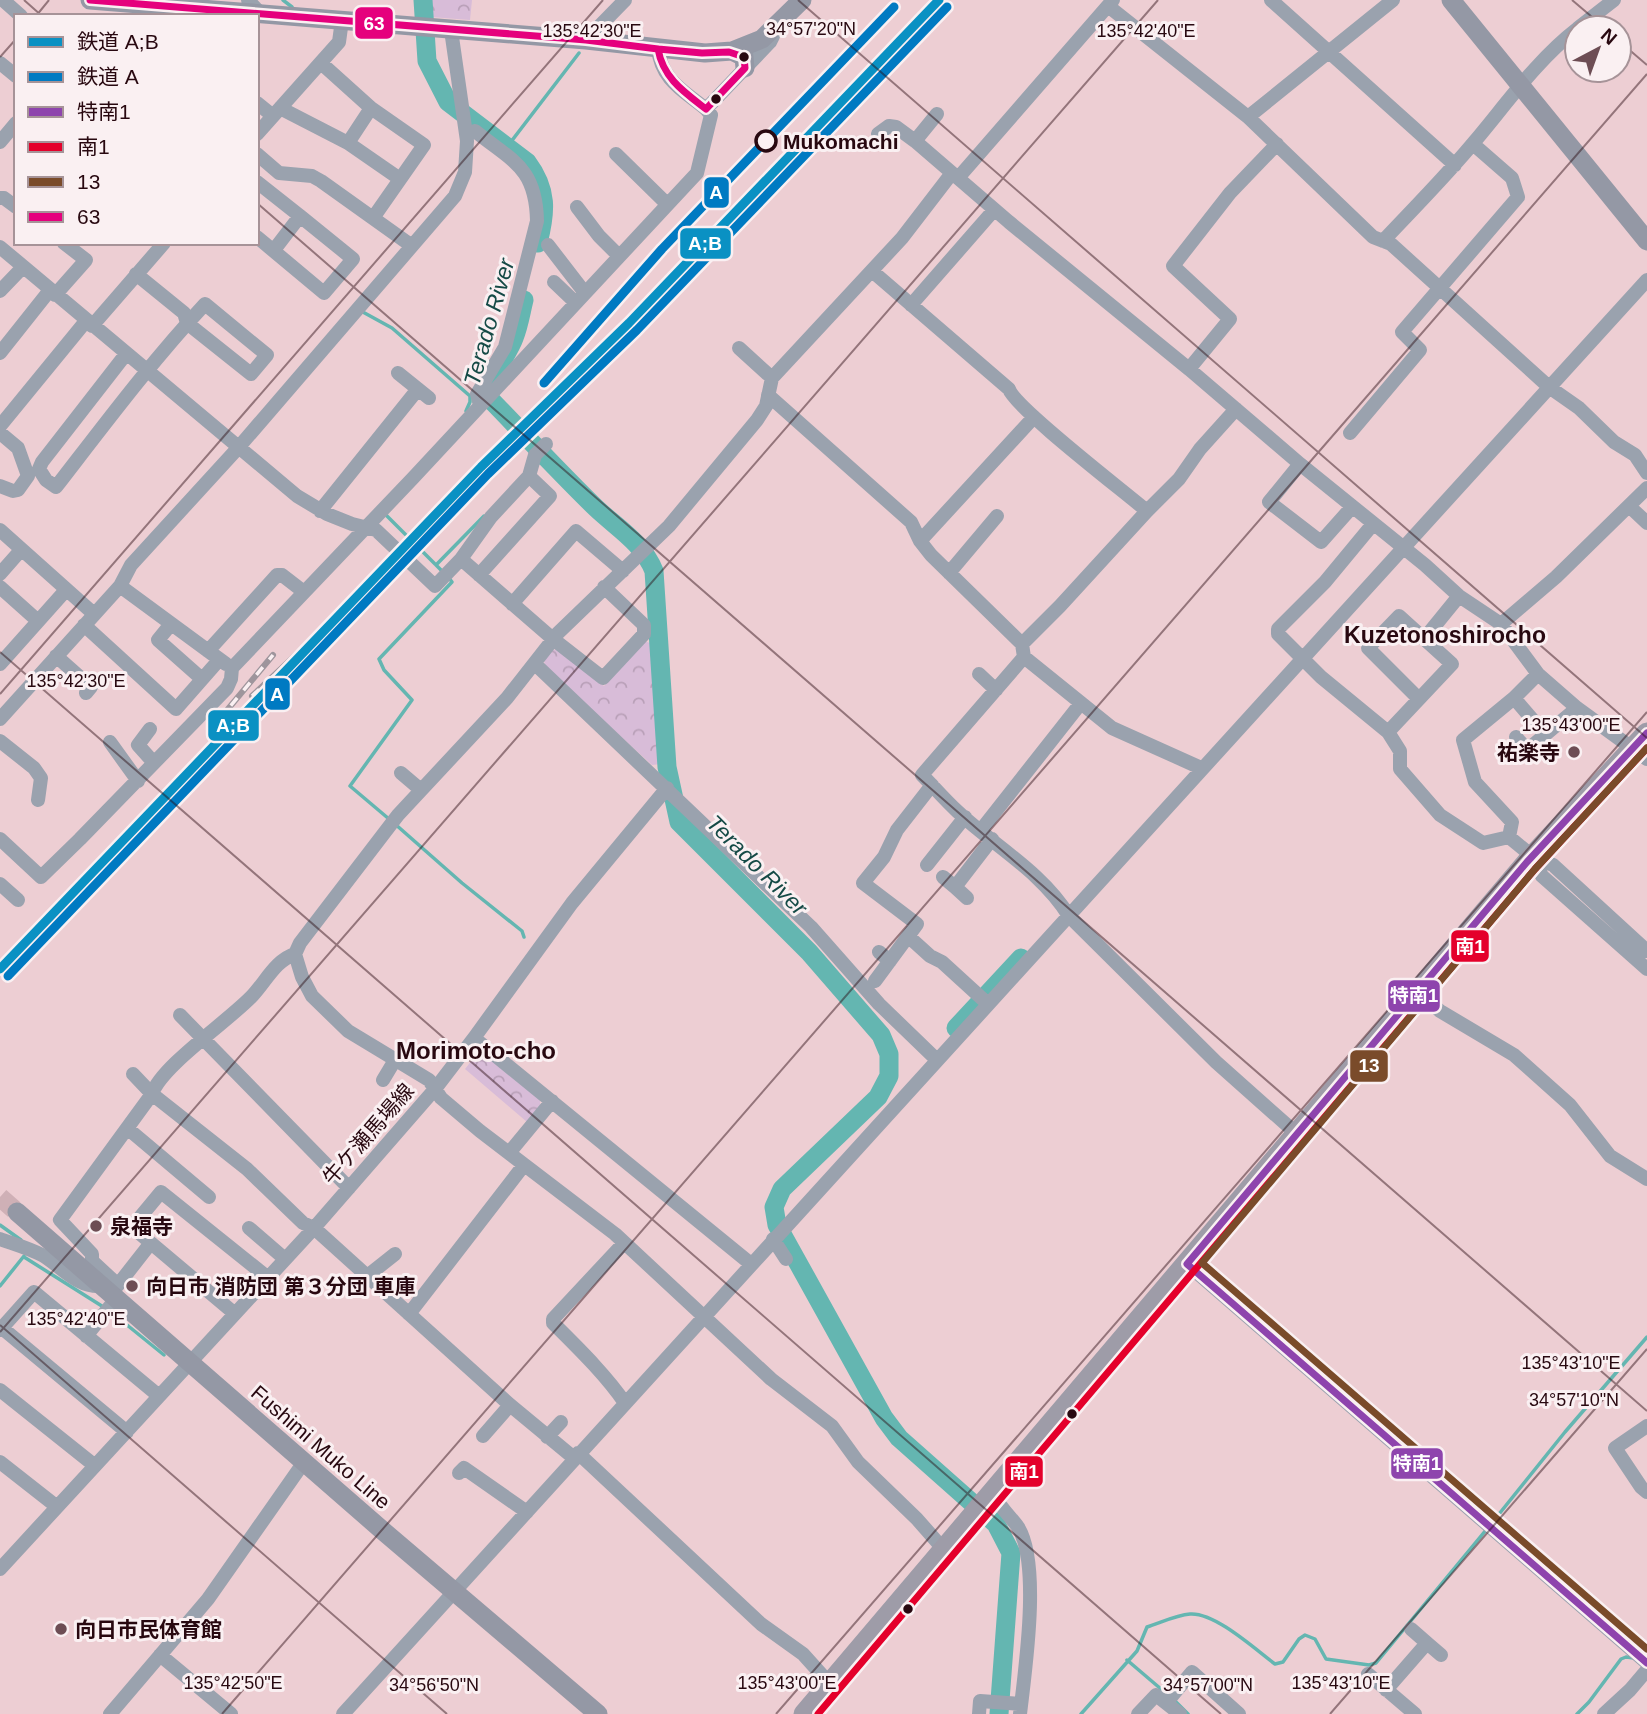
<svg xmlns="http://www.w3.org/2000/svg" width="1647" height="1714" viewBox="0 0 1647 1714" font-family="Arial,'Noto Sans JP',sans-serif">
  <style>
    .park { fill: url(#park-crowns) }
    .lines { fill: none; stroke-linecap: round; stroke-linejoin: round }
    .stream { stroke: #64b6b1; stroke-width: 3.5 }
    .river { stroke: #64b6b1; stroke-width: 19 }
    .major-tunnel { stroke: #cfb0b6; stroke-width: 19; stroke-dasharray: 19 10; stroke-linecap: butt }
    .minor { stroke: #9aa2ae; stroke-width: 14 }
    .major { stroke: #9498a5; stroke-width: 19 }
    .highway { stroke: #9e9ca8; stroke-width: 21 }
    .rail-casing { stroke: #9e959c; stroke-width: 6 }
    .rail { stroke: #faf0f2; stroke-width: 3.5; stroke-dasharray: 10; stroke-linecap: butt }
    .bus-1-casing { stroke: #faf0f2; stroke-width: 12 }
    .bus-2-casing { stroke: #faf0f2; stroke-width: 12 }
    .bus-3-casing { stroke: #faf0f2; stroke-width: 12 }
    .bus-4-casing { stroke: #faf0f2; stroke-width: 12 }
    .bus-1 { stroke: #8e44ad; stroke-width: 7 }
    .bus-2 { stroke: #e4002b; stroke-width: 7 }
    .bus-3 { stroke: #7a4b2a; stroke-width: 7 }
    .bus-4 { stroke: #e5007d; stroke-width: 7 }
    .rail-1-casing { stroke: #faf0f2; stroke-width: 14 }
    .rail-2-casing { stroke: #faf0f2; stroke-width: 14 }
    .rail-1 { stroke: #0a91c3; stroke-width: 9 }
    .rail-2 { stroke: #007ac2; stroke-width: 9 }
    .ticks { fill: none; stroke: #280810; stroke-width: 2; stroke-opacity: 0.45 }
    .bus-dot { fill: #280810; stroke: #faf0f2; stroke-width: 2.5 }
    .stop-dot { fill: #faf0f2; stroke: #280810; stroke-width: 3.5 }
    .poi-dot { fill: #6d4d54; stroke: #faf0f2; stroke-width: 2.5 }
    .labels { text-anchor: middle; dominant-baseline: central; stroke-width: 6; stroke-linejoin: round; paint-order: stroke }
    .stop-label { font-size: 21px; font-weight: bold; fill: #280810; stroke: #faf0f2; text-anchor: start }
    .poi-label { font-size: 21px; font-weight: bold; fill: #280810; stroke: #faf0f2; text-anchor: start }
    .street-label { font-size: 21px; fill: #280810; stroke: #faf0f2 }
    .water-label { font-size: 23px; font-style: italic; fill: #154a46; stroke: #faf0f2 }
    .neighbourhood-label { font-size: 23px; font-weight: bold; fill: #280810; stroke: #faf0f2 }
    .quarter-label { font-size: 24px; font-weight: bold; fill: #280810; stroke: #faf0f2 }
    .ticks-label { font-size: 18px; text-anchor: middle; fill: #280810; stroke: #faf0f2; stroke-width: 6; stroke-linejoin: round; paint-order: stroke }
    .line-badge { stroke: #faf0f2; stroke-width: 2.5 }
    .badge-label { font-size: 19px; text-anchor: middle; font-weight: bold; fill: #fff }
  </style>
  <defs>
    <pattern id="park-crowns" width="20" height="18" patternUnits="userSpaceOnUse" patternTransform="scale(1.75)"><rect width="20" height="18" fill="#d8bcd8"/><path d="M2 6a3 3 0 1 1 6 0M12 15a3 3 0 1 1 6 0" fill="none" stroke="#b9a0b8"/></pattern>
  </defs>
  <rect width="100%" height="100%" fill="#edced3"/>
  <path class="park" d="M428,0H472L470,20L431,17Z
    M645,641L652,644L661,764L652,765L545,667L544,659L552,650L559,649L604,686Z
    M484,1054L540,1100V1107L527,1122L465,1069L476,1055Z"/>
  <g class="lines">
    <path class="stream" d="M283,0L292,7
      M507,147L579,53
      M361,311L392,328L470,396V402L466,411
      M537,464L547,457
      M384,513L435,564
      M444,573L436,565L484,516
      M389,819L350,786L412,700L384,670L379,659L452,582L449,578
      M395,824L462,883L522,931L524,937
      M0,1225L21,1240
      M24,1257L105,1308
      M0,1286L24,1256
      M111,1312L164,1355
      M1491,1524L1565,1432L1647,1337
      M1127,1660L1168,1695
      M1174,1700L1188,1714
      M1081,1714L1137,1651L1147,1627C1160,1623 1176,1615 1190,1614C1215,1612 1256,1650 1275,1664L1283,1662L1299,1639L1305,1635L1315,1639L1326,1659L1369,1665L1376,1663L1486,1530
      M1577,1714L1589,1702L1621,1659L1626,1657L1634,1658"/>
    <path class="river" d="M423,0L427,61L448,102L527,162C548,190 546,212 538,243
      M524,300C521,312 519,326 514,338C508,355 485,382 490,399C525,435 560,473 596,508C617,528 643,543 654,571L667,767L679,822L809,952L881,1035L889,1054V1076L878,1097L782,1189L774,1207L777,1225L884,1418L899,1438L996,1524L1011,1553L999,1714
      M956,1028L1021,958"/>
    <path class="major-tunnel" d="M0,1197L17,1212"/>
    <path class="minor" d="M3,0L21,16
      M248,0L260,13
      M1271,0L1455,165
      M1108,6L1248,117L1373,237L1391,244L1549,387L1579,408L1614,442L1635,455L1647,473
      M1578,28L1614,0
      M586,40L625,0
      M658,48C661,80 683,90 706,109L770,42L773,36
      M0,63L16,76
      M321,63L371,108L424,145L373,218
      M257,103L273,116
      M280,108L348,143L400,179
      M1248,117L1393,0
      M475,131C512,161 536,167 537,221L505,347L477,394L480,405
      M257,134L339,42L342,20
      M878,134L889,126L896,127L915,141L1009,222L1189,369L1300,464L1425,565L1459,596L1501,624L1538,674L1577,708L1647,759
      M915,141L937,114
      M0,142L16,123
      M348,143L371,108
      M257,154L279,173L312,176L321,181L412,246
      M616,154L667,204
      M958,178L1113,0
      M257,182L300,216L274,250
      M0,198H4L16,207
      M577,207L599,236L619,256
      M257,237L324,293L353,259L300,216
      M1383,241C1414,208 1446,176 1475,141C1507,103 1538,59 1577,29
      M548,245L585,293
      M0,247L297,496L327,514L352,524L376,530L435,586L461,559L553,639L603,678L644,634V625L604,587
      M872,271L1009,389C1015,408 1125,492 1147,511
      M554,282L576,303
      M0,291L23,267
      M55,295L86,260L64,243
      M911,305L994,210
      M92,326L164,243
      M739,348L772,378
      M0,353L50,290
      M126,354L42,462L39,469L46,480L56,487C104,425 151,362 205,304L267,355L251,374L187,323L184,313L136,274
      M1189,369L1230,319L1173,266L1230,193L1277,144
      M398,373L429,398
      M768,395L911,522L920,541L931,555L1022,644L1024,657L1112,728L1201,768
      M0,426L86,321
      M0,433L18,448L28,476L18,490L13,491L0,486
      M1350,433L1420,350L1402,332L1518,197L1512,178L1473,144
      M1300,464L1269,502L1321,542L1352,507
      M1629,506L1647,523
      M320,511L418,389
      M1373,524L1325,582L1278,629V634L1321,677L1388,732L1400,751V769L1440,815L1483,843L1509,837L1532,856L1553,865L1647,951
      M0,530L94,614
      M920,541L1034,417
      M461,559L491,517L529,476L535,455L546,444
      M949,573L997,516
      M0,574L21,550
      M479,575L550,496L529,476
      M120,586L226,664
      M0,587L38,621
      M512,604L576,531L623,571
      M171,624L158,640L202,679
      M1501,624L1556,577L1647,488
      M84,625L176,709L219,660
      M1424,639L1459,596
      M1022,644L1060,606L1147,511L1179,479L1200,449L1236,409
      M208,651L277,575H282L304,592
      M56,656L91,687L86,693
      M1024,657L922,775C934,787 945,800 957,811C994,846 1041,871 1069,916L1216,1062L1297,1134
      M0,664L66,590
      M535,664L811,927L879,1004L937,1060
      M979,674L996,690
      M1514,698L1545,734
      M0,719L120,586L131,565L238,448L455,196L465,172L467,141L451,30
      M150,729L138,745L154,763
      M1388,732L1452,664L1399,616L1368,648L1419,699
      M1516,737L1527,750L1577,708
      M0,741L34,768L41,778L38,800
      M110,742L138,781
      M401,773L421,790
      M981,830L1081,703
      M1509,837L1512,822L1475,782L1463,740L1514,698L1538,674
      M0,839L41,877L80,839L227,688L231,679L232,668L413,478L697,173L711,115L706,109
      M1532,856L1542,876L1647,969
      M927,865L965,817
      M943,877L955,887
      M0,884L18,900
      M967,898L955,887L992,839
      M909,937L930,956L942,962L988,1004
      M879,952L890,961
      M295,954L302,977L312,996L348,1031L429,1080L441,1098L480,1131L615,1234L771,1379L832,1426L858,1462L917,1519L945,1551
      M875,981L917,924L863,883L884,857L897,830L932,785
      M1417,991L1440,1011L1514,1055L1570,1105L1610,1156L1647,1179
      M180,1015L349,1188
      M474,1038L751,1264
      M133,1074L152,1094L247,1169L303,1223L314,1228L510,1405L574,1458
      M383,1080L395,1060
      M127,1128L209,1197
      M509,1153L552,1101
      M249,1228L285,1259
      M0,1239C14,1244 28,1248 42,1255C61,1266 76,1287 100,1286
      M773,1239L786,1259
      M624,1243L553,1319V1323C578,1348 605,1374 625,1403
      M1187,1264L1647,1663
      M366,1277L395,1254
      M118,1285L92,1261V1254L60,1220L152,1094C161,1066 230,1020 253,995C266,981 276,960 295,954L300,943L398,815L507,698L558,633L669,526L757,420L766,406L772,378L902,238L952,173
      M114,1290L150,1244
      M234,1313L132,1227L161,1192L267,1277
      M409,1314L524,1165
      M2,1328L127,1432
      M0,1330L34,1292L159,1396
      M86,1336L116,1299
      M0,1390L94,1465
      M1647,1426L1615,1448L1641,1487L1647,1492
      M483,1436L510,1405
      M547,1437L561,1422
      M578,1453L761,1624L803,1654L830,1684
      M0,1462L56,1506
      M459,1473L464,1468L527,1512
      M1001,1506C1006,1513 1013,1520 1018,1527C1041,1564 1025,1670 1020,1714
      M0,1569L314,1228L435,1089L474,1038L572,903L667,788
      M1427,1643L1441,1655
      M160,1655L231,1714
      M1368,1674L1415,1714
      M1386,1690L1427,1643L1411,1629
      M1166,1703L1192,1672L1239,1714
      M110,1714L208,1599L304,1462
      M343,1714L1647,280
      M979,1714L980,1701L1021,1704
      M1138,1714L1156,1695L1180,1714
      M1604,1714L1630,1690L1647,1670"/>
    <path class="major" d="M90,0L586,40L705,53L732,51L762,39L802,0
      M1451,0L1647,241
      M732,51L744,57L745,68
      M17,1212L382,1530L598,1714"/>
    <path class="highway" d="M804,1714L1527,862L1647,733"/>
    <g class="rail-casing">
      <path id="rail" d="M252,696L334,619
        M218,721L273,655"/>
    </g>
    <use href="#rail" class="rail"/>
    <g class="bus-1-casing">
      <path id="bus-1" d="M1187,1264L1527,862L1647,733
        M1187,1264L1647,1663"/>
    </g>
    <g class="bus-2-casing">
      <path id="bus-2" d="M818,1714L1535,869L1647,748"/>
    </g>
    <g class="bus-3-casing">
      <path id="bus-3" d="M1647,748L1535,869L1202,1263L1647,1649"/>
    </g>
    <g class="bus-4-casing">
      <path id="bus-4" d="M90,0L586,40L658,49
        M658,49L702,53L729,52L744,57L745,68L706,109C684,92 663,78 658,49Z"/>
    </g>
    <use href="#bus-1" class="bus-1"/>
    <use href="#bus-2" class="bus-2"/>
    <use href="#bus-3" class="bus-3"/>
    <use href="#bus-4" class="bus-4"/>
    <g class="rail-1-casing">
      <path id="rail-1" d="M0,969L481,467L629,323L939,0"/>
    </g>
    <g class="rail-2-casing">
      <path id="rail-2" d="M544,383L662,249L894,7
        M8,976L488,474L637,330L947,7"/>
    </g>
    <use href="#rail-1" class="rail-1"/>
    <use href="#rail-2" class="rail-2"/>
  </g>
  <path class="ticks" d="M24,0L42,16M798,0L1647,738M1572,0L1605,28M36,16L49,0M1619,41L1647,65M0,57L16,39M257,203L1647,1411M0,652L1221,1714M0,694L603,0M0,1325L447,1714M0,1332L1158,0M222,1714L1647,74M776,1714L1647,712M1330,1714L1647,1349"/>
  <g class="bus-dot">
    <circle cx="744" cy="57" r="6"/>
    <circle cx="716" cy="99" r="6"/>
    <circle cx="1072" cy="1414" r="6"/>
    <circle cx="908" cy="1609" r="6"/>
  </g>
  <circle class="stop-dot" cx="766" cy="141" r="10"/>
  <g class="poi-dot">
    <circle cx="1574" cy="752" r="7"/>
    <circle cx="96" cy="1226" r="7"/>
    <circle cx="132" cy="1286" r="7"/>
    <circle cx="61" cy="1629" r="7"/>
  </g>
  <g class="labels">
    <g class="stop-label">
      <text x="783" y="141">Mukomachi</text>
    </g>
    <g class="poi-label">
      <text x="1560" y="752" text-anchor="end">祐楽寺</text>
      <text x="110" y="1226">泉福寺</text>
      <text x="146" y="1286">向日市 消防団 第３分団 車庫</text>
      <text x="75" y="1629">向日市民体育館</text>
    </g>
    <g class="street-label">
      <text transform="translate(368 1134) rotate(-49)">牛ケ瀬馬場線</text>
      <text transform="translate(321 1447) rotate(41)">Fushimi Muko Line</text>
    </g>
    <g class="water-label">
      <text transform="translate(489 322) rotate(-74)">Terado River</text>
      <text transform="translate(757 865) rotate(45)">Terado River</text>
    </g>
    <g class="neighbourhood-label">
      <text x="1445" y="635">Kuzetonoshirocho</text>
    </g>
    <g class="quarter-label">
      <text x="476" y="1050">Morimoto-cho</text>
    </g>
  </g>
  <g class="ticks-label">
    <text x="811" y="35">34°57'20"N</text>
    <text x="592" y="37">135°42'30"E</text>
    <text x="1146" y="37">135°42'40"E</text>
    <text x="76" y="687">135°42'30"E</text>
    <text x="1571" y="731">135°43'00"E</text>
    <text x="76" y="1325">135°42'40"E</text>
    <text x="1571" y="1369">135°43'10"E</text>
    <text x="1574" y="1406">34°57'10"N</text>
    <text x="233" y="1689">135°42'50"E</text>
    <text x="787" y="1689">135°43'00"E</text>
    <text x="1341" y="1689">135°43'10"E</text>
    <text x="434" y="1691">34°56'50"N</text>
    <text x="1208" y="1691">34°57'00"N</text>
  </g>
  <g class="line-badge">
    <rect x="354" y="6" width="40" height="34" rx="7" fill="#e5007d"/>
    <rect x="703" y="176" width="27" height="33" rx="7" fill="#007ac2"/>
    <rect x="679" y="227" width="53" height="33" rx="7" fill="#0a91c3"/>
    <rect x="264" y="677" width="27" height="34" rx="7" fill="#007ac2"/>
    <rect x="207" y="709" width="53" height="33" rx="7" fill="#0a91c3"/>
    <rect x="1450" y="929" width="40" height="34" rx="7" fill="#e4002b"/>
    <rect x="1387" y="979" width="54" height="34" rx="7" fill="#8e44ad"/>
    <rect x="1349" y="1049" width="40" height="34" rx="7" fill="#7a4b2a"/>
    <rect x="1390" y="1447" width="54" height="33" rx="7" fill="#8e44ad"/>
    <rect x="1004" y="1455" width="40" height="33" rx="7" fill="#e4002b"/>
  </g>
  <g class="badge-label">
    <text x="374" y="30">63</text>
    <text x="716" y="199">A</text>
    <text x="705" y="250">A;B</text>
    <text x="277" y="701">A</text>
    <text x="233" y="732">A;B</text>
    <text x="1470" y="953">南1</text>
    <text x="1414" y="1002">特南1</text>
    <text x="1369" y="1072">13</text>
    <text x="1417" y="1470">特南1</text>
    <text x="1024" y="1478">南1</text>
  </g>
  <rect x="14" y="14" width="245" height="231" fill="#faf0f2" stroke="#a69398" stroke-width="2"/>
  <rect x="28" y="37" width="35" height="10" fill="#0a91c3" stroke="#a69398" stroke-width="2"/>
  <text x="77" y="49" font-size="21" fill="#280810">鉄道 A;B</text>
  <rect x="28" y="72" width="35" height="10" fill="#007ac2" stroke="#a69398" stroke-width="2"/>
  <text x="77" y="84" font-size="21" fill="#280810">鉄道 A</text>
  <rect x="28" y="107" width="35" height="10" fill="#8e44ad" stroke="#a69398" stroke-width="2"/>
  <text x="77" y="119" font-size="21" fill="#280810">特南1</text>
  <rect x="28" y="142" width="35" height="10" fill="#e4002b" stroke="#a69398" stroke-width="2"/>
  <text x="77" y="154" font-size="21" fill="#280810">南1</text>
  <rect x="28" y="177" width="35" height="10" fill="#7a4b2a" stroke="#a69398" stroke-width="2"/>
  <text x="77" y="189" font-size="21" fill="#280810">13</text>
  <rect x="28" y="212" width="35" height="10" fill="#e5007d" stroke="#a69398" stroke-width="2"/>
  <text x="77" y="224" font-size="21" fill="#280810">63</text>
  <g transform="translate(1598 49) rotate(41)"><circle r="33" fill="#faf0f2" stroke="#a69398" stroke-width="2"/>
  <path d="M0-5L12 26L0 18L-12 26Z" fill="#6d4d54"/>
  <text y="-10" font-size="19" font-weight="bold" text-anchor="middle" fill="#280810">N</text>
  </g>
</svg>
